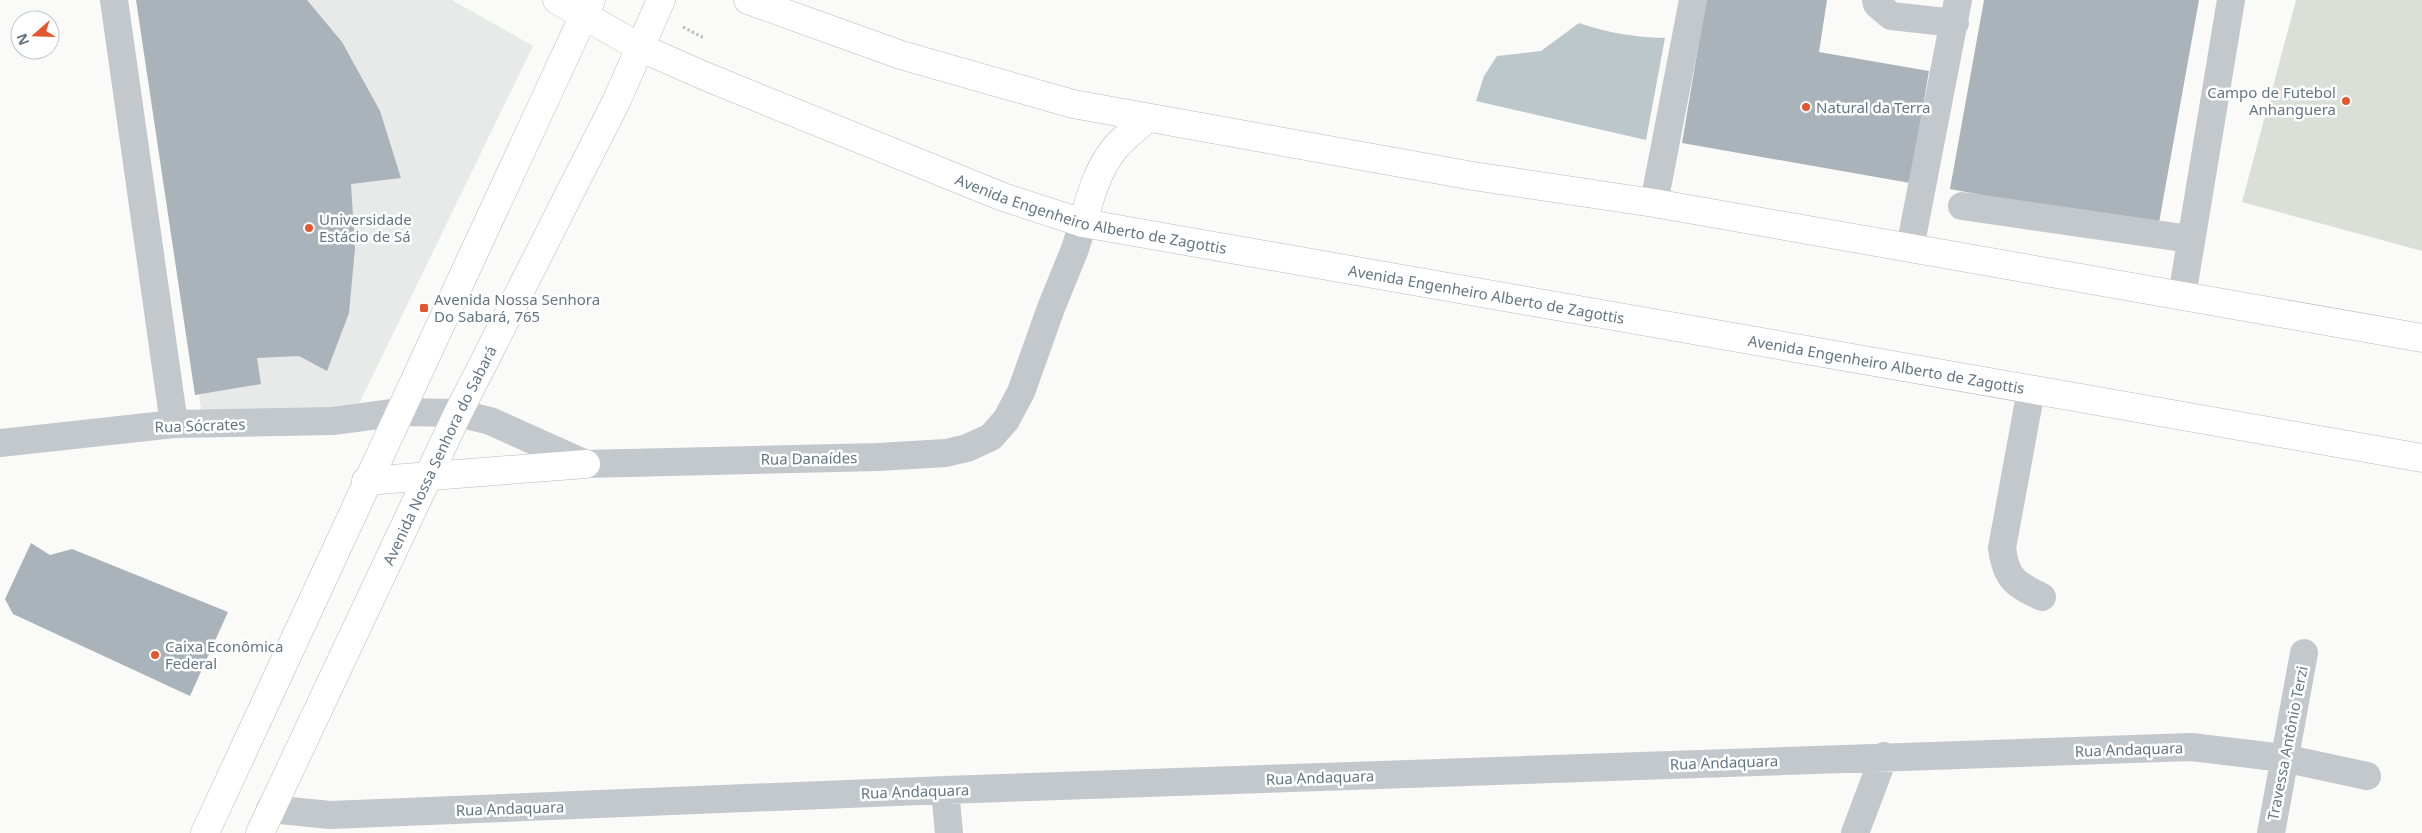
<svg xmlns="http://www.w3.org/2000/svg" width="2422" height="833" viewBox="0 0 2422 833" font-family="'Noto Sans',sans-serif">
  <style>
    .built { fill: #e8e9e9 }
    .green { fill: #dadfd7 }
    .water { fill: #bbc7cb }
    .building { fill: #aab3b9 }
    .lines { fill: none; stroke-linecap: round; stroke-linejoin: round }
    .major-casing { stroke: #b5babe; stroke-width: 29 }
    .path { stroke: #bbbfc2; stroke-width: 3; stroke-dasharray: 2.5 2.5; stroke-linecap: butt }
    .minor { stroke: #c3c8cc; stroke-width: 28 }
    .major { stroke: #fff; stroke-width: 28 }
    .poi-dot { fill: #e4572e; stroke: #fff; stroke-width: 2 }
    .labels { text-anchor: middle; dominant-baseline: central; stroke-width: 5; stroke-linejoin: round; paint-order: stroke }
    .poi-label { font-size: 15px; fill: #657683; stroke: #fff; text-anchor: start }
    .street-label { font-size: 15px; fill: #657683; stroke: #fff }
  </style>
  <rect width="100%" height="100%" fill="#fafaf8"/>
  <path class="built" d="M137,0H452L533,46L356,410L202,415Z"/>
  <path class="green" d="M2296,0H2422V251L2242,202Z"/>
  <path class="water" d="M1579,23C1608,33 1635,37 1665,38L1646,140L1476,101L1484,76L1497,56L1541,51Z"/>
  <path class="building" d="M136,0H307L342,42L380,111L401,178L351,184L355,248L349,313L327,371L299,356L257,358L261,384L195,395Z
    M1706,0H1827L1819,52L1929,71L1910,183L1682,143Z
    M1984,0H2199L2158,228L1950,189Z
    M31,543L50,555L72,549L228,612L190,696L13,614L5,599Z"/>
  <g class="lines">
    <g class="major-casing">
      <g id="major">
        <path id="s1" d="M557,0L641,48L707,77L1003,197L1083,223L2422,458"/>
        <path d="M748,0L901,55L1073,104L1473,176L1654,203L2422,338"/>
        <path d="M1083,223C1090,197 1097,170 1115,148C1124,137 1137,128 1147,118"/>
        <path d="M366,481L586,464"/>
        <path d="M205,833L591,0"/>
        <path id="s2" d="M260,833L458,413L616,102L661,0"/>
      </g>
    </g>
    <path class="path" d="M683,27L704,38"/>
    <path class="minor" d="M114,0L174,424
      M1876,0L1877,4L1891,16L1955,23
      M1654,203L1693,0
      M1962,206L2190,239
      M1910,248L1958,0
      M2182,296L2231,0
      M2031,390L2002,548C2006,579 2015,584 2042,597
      M0,443L174,424L333,421L400,412L458,413L490,421L586,464L878,457L946,453L967,448L991,437L1006,420L1021,392L1051,308L1075,249L1083,223
      M945,790L949,833
      M270,809L330,815L945,790L2191,747L2283,758L2367,776
      M1855,833L1884,756
      M2271,833L2304,653"/>
    <use href="#major" class="major"/>
  </g>
  <g class="poi-dot">
    <circle cx="2346" cy="101" r="5"/>
    <circle cx="1806" cy="107" r="5"/>
    <circle cx="309" cy="228" r="5"/>
    <rect x="419" y="303" width="10" height="10" rx="2.5"/>
    <circle cx="155" cy="655" r="5"/>
  </g>
  <g class="labels">
    <g class="poi-label">
      <text x="2336" y="92" text-anchor="end">Campo de Futebol<tspan x="2336" dy="17">Anhanguera</tspan></text>
      <text x="1816" y="107">Natural da Terra</text>
      <text x="319" y="219">Universidade<tspan x="319" dy="17">Estácio de Sá</tspan></text>
      <text x="434" y="299">Avenida Nossa Senhora<tspan x="434" dy="17">Do Sabará, 765</tspan></text>
      <text x="165" y="646">Caixa Econômica<tspan x="165" dy="17">Federal</tspan></text>
    </g>
    <g class="street-label">
      <text stroke="none"><textPath href="#s1" startOffset="578">Avenida Engenheiro Alberto de Zagottis</textPath></text>
      <text stroke="none"><textPath href="#s1" startOffset="982">Avenida Engenheiro Alberto de Zagottis</textPath></text>
      <text stroke="none"><textPath href="#s1" startOffset="1388">Avenida Engenheiro Alberto de Zagottis</textPath></text>
      <text transform="translate(200 425) rotate(-2)">Rua Sócrates</text>
      <text stroke="none"><textPath href="#s2" startOffset="418">Avenida Nossa Senhora do Sabará</textPath></text>
      <text transform="translate(809 458) rotate(-1)">Rua Danaídes</text>
      <text transform="translate(2287 743) rotate(-79)">Travessa Antônio Terzi</text>
      <text transform="translate(2129 749) rotate(-2)">Rua Andaquara</text>
      <text transform="translate(1724 762) rotate(-2)">Rua Andaquara</text>
      <text transform="translate(1320 777) rotate(-2)">Rua Andaquara</text>
      <text transform="translate(915 791) rotate(-2)">Rua Andaquara</text>
      <text transform="translate(510 808) rotate(-2)">Rua Andaquara</text>
    </g>
  </g>
  <g transform="translate(35 35) rotate(250)"><circle r="24" fill="#ffffff" stroke="#c1c8cd"/>
  <path d="M0-4L9 19L0 12L-9 19Z" fill="#e4572e"/>
  <text y="-8" font-size="14" font-weight="bold" text-anchor="middle" fill="#657683">N</text>
  </g>
</svg>
